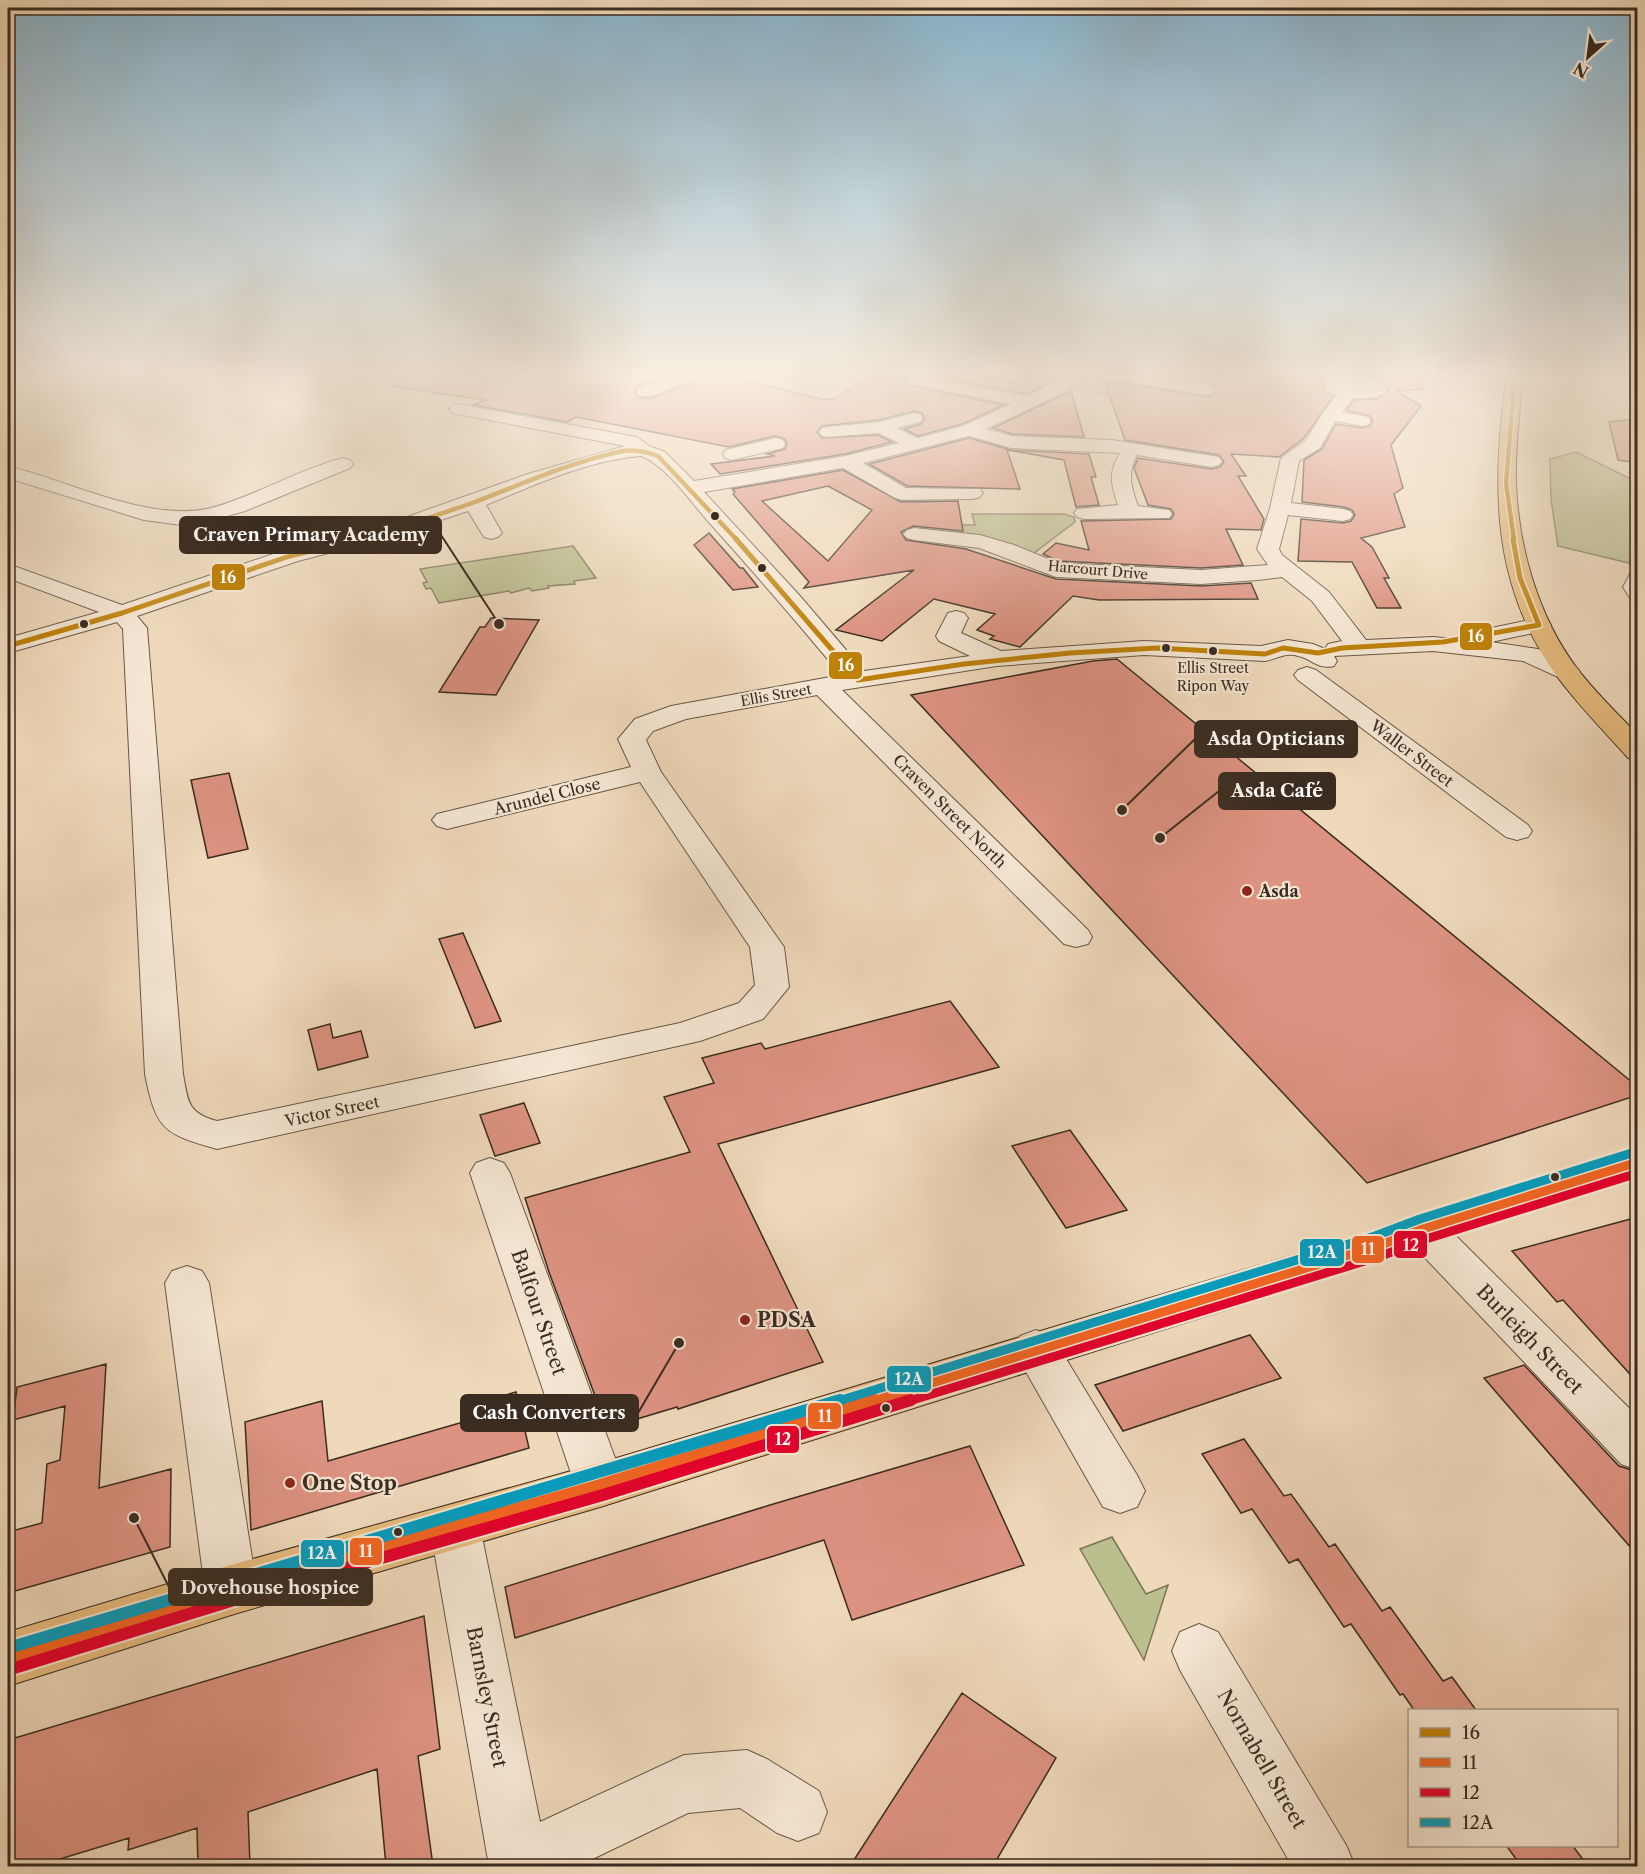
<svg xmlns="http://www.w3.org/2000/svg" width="1645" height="1874" viewBox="0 0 1645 1874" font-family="'Libre Caslon Text',serif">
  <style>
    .green { fill: #bbbf8e; stroke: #7a7658; stroke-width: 1.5 }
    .building { fill: #de9382; stroke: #3a2c21; stroke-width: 1.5; fill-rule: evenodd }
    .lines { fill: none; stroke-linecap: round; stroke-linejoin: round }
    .minor-casing { stroke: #675748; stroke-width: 2 }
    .highway-casing { stroke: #3a2c21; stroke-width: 2 }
    .minor { fill: #f5e6d3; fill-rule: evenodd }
    .highway { fill: #e8bc7e; fill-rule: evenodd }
    .bus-1-far1-casing { stroke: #f5e6d3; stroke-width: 7 }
    .bus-1-casing { stroke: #f5e6d3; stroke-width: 8 }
    .bus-2-far1-casing { stroke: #f5e6d3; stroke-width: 14 }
    .bus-2-casing { stroke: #f5e6d3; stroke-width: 16 }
    .bus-3-far1-casing { stroke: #f5e6d3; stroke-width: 14 }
    .bus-3-casing { stroke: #f5e6d3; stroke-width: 16 }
    .bus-4-far1-casing { stroke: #f5e6d3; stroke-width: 14 }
    .bus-4-casing { stroke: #f5e6d3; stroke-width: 16 }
    .bus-1-far1 { stroke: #be810a; stroke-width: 4.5 }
    .bus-1 { stroke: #be810a; stroke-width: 5 }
    .bus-2-far1 { stroke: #f26522; stroke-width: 9 }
    .bus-2 { stroke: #f26522; stroke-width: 12 }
    .bus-3-far1 { stroke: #e4002b; stroke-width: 9 }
    .bus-3 { stroke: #e4002b; stroke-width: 12 }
    .bus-4-far1 { stroke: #069cbd; stroke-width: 9 }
    .bus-4 { stroke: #069cbd; stroke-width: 12 }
    .bus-dot { fill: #3a2c21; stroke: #f5e6d3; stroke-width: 2 }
    .poi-dot { fill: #8f2418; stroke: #f5e6d3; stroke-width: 2 }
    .labels { text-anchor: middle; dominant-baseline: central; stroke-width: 4.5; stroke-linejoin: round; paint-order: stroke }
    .far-street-label { font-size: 14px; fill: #3a2c21; stroke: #f5e6d3 }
    .bus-label { font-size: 14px; fill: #3a2c21; stroke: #f5e6d3 }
    .street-label { font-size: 16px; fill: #3a2c21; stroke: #f5e6d3 }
    .poi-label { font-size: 16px; font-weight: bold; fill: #3a2c21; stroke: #f5e6d3; text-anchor: start }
    .near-street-label { font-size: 20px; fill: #3a2c21; stroke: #f5e6d3 }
    .near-poi-label { font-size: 20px; font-weight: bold; fill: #3a2c21; stroke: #f5e6d3; text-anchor: start }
    .leader { fill: none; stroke: #3a2c21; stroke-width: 2 }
    .callout-dot { fill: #3a2c21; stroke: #f5e6d3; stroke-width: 2 }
    .callout { fill: #3a2c21; stroke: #3a2c21; stroke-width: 2 }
    .callout-label { font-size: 18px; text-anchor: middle; font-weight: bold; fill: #fff }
    .line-badge { stroke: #f5e6d3; stroke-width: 2 }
    .badge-label { font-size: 16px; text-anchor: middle; font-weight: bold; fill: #fff }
  </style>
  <rect width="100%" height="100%" fill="#efd9bb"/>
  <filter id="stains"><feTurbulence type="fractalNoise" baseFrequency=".00333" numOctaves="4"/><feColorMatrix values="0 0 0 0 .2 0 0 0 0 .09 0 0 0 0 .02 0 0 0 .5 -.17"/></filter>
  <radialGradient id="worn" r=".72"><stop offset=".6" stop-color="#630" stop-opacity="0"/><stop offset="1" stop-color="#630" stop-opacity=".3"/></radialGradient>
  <path class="green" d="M1103,376L1131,381L1139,386C1121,399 1094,397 1075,384L1088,377Z
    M1576,452L1637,482V565L1558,546L1551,499L1550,459Z
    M972,514H1064L1074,517L1075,522L1034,553L938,535L918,525H975Z
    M573,546L596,578L574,581L575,584L548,586L549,588L532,591L529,588L511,593L509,591L439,603L431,588L426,589L423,583L427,582L420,569Z
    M1112,1537L1146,1594L1168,1585L1144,1660L1080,1549Z"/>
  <path class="building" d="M391,373H677L638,386L634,392L639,398H652L707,378L710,373H716L825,400L835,398L871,376L879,377L886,373H906L903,380L907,385L1004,405L962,424L918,436L904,429L921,424L925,419L922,413L914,411L879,420L822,426L817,432L822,438L878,435L892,442L845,454L720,474L711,464L775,456L767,454L785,449L787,445L785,439L775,436L729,447L576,417L567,422L474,405L485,400L390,386Z
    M919,373H965L1017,382L1022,379L1027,380L1039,373L1066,374L1027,394Z
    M1147,373H1194L1238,380L1321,373H1349L1325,377L1322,388L1325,393L1333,396L1304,438L1279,457L1231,454L1246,476H1238L1264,519L1261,530L1226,529L1243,565L1201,568L1058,561L1043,554L1056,543L1089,550L1081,521L1171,519L1174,514L1171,509L1148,505L1134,468L1138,458L1212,469L1220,467L1224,462L1219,455L1125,440L1104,380L1207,397L1213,396L1217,391L1213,384Z
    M1356,373H1422L1423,389L1397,391L1421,406L1391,445L1403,488L1394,494L1405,527L1361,538L1372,547L1389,578H1384L1401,608H1377L1352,562L1298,561L1301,519L1343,523L1351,521L1355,515L1352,510L1344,507L1302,502L1304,460L1322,449L1336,424L1362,428L1370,426L1373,421L1370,416L1346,410L1354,400L1377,399L1389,390L1377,378Z
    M1071,391L1084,437L1012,434L993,428Z
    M1638,419V463L1618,460L1609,422Z
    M969,438L1011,450L1089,454L1096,477H1091L1099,505L1076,507L1064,460L1007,450L1020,489L907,486L869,464Z
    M843,470L901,502L958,501L963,531L913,526L901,532L906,540L966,549L1056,579L1201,586L1251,583L1258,599L1099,600L1073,596L1020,647L990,639L994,636L977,630L995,614L934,599L882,641L836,630L914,570L804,588L809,582L733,494L735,492L732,489ZM828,486L872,510L828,561L762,501Z
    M709,533L740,568H743L758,587L733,590L694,545Z
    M491,618L539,620L496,695L439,692L480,627H485Z
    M1117,659L1638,1087V1095L1367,1183L911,695L1093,661Z
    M229,773L248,849L208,858L191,780Z
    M463,933L501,1021L475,1028L439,939Z
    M950,1001L999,1067L718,1144L823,1362L678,1409L677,1407L607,1428L549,1272L525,1198L690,1152L664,1097L714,1083L702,1058L761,1043L765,1049Z
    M330,1024L333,1038L361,1031L368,1057L318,1070L308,1030Z
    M524,1103L540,1143L495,1156L480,1115Z
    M1070,1130L1127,1210L1066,1228L1012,1146Z
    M1638,1217V1383L1563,1300L1557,1302L1512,1251Z
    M1250,1335L1281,1378L1123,1431L1095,1385Z
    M106,1364L99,1488L171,1469L170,1547L8,1593V1532L42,1523L47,1464L60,1460L65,1406L13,1420L17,1387Z
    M1524,1365L1619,1466L1629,1469L1638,1478V1556L1484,1378Z
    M516,1392L529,1448L251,1530L245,1422L322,1401L328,1461L491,1414L488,1400Z
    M1244,1439L1284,1496L1291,1494L1329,1547L1335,1544L1382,1611L1390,1607L1443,1681L1452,1677L1476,1710H1414L1403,1694L1400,1695L1351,1624L1344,1627L1298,1559L1289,1563L1252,1509L1241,1513L1202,1454Z
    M970,1446L1024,1565L852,1620L824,1540L515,1638L505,1587L770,1505Z
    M424,1616L440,1749L418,1756L433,1866H386L377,1769L248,1812L250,1866H198L197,1828L128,1850L129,1838L37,1866H8V1740Z
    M962,1693L1056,1758L993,1866H850Z
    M1506,1845H1572L1588,1866H1521Z"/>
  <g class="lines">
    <g class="minor-casing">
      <path id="minor" d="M684,373H708L706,376L651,396H639L636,392L639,388Z
        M1072,373H1092L1065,392L986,429L1012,436L1112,440L1219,457L1222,461L1219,465L1212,467L1137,455C1127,474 1131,487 1138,506L1169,510L1172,514L1169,518L1084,519L1077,517L1074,513L1077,509L1118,505C1111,485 1108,472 1120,453L1011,448L969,436L863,463L906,488L980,489L983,493L980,497L973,499L902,500L895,498L843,468L704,492L800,596L864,671L970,656L939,641L936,636L948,613L956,611L964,613L968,618L961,633L1001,651L1144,641L1261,646L1288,640L1313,644L1325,649L1328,644L1342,641L1312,601L1282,577L1258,580L1201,584L1056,577L979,548L914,540L907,538L903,534L907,530L914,528L980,535L1014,545L1058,563L1201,570L1268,565L1257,549L1270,508L1281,458L1306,440L1324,411L1337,395L1326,391L1324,387L1327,378C1347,374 1376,371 1387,390C1380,399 1364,399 1353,398L1342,412L1368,417L1371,421L1368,425L1362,426L1335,421L1320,448L1299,461L1291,503L1343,509L1350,511L1353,515L1350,519L1343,521L1288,515L1279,549L1282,555L1329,592L1366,640L1433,637L1465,640L1467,633L1539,618L1547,620L1551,625L1547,630L1491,642L1538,649L1576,667L1580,672L1576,677L1567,680L1558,677L1523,661L1433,651L1334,656L1337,661L1334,666C1317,670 1313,659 1298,656C1286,652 1277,659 1265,661L1144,655L997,666L842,690L1088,930L1092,937L1088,944L1076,947L1064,944L817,695L686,719L653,731L646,740L661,772L784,947L789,987L763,1019L700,1041L217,1149C164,1134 156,1130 145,1074L123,629L117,622L8,653V638L99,612L8,578V564L122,605L282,551L376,528L528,474L625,446L452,413L449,409L452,405L458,404L637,437L649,446L665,452L694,481L845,456L899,443L878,433L828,437L822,436L819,432L822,428L828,427L879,422L914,413L920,414L923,418L920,422L897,428L918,438L963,426L1011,404L907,383L905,379L907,375L913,374L1027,396ZM641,456C665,465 689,499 706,519C752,570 797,622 841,675L671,706L635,719L618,739L631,767L437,814L432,820L437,826L447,829L640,782L750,947L755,985L739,1003L680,1023L217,1121C187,1113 188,1101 183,1074L147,628L137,616L298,561L390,537L468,511L484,537L491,539L498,537L502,533L486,505C535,485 588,460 641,456Z
        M1095,373H1133L1207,385L1213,386L1215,390L1213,394L1207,395L1103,378L1097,376Z
        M776,438L783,440L785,444L783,448L732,460L725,458L723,454L725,450Z
        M343,458L350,460L353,464L350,468L245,511L209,521L181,525L144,520L8,478V466C68,481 151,523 211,508C256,496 297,470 343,458Z
        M1638,572V600L1630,598L1623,587L1630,574Z
        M1307,667L1316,670L1528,825L1532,831L1528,837L1517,840L1506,837L1298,680L1294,675L1298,670Z
        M490,1158L504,1163L510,1173L625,1485L617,1501L600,1507L583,1501L575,1485L470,1173L476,1163Z
        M1423,1213L1438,1218L1638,1417V1470L1621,1464L1408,1240L1402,1229L1408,1218Z
        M187,1266L202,1271L209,1283L257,1590L249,1608L231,1615L213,1608L205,1590L165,1283L172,1271Z
        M1036,1330L1052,1336L1137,1475L1145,1491L1137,1507L1120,1513L1103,1507L1013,1349L1020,1336Z
        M455,1504L473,1511L480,1527L540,1822L684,1755L747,1750L767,1759L819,1791L827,1812L819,1833L798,1841L777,1833L740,1808L688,1813L578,1866H489L430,1527L437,1511Z
        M1199,1624L1218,1632L1346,1845L1355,1866H1292L1180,1670L1172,1651L1180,1632Z"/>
    </g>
    <g class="highway-casing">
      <path id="highway" d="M1507,373H1523C1520,409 1515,446 1516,482C1518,546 1538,616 1576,667C1594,691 1617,713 1638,735V760L1628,758C1605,732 1580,707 1559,679C1489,584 1492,484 1507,373Z
        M1638,1148V1177L1438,1240L1393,1257L600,1507L231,1615L8,1686V1632L231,1565L600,1463L1367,1233L1408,1218Z"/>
    </g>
    <use href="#minor" class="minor"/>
    <use href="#highway" class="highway"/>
    <g class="bus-1-far1-casing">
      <path id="bus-1-far1" d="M353,540C394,530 435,516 475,502C522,484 569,463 618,452C633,449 644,451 658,456L737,540
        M1514,540L1506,483L1515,373"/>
    </g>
    <g class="bus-1-casing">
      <path id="bus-1" d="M736,539L858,680L964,664L1070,653L1157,648L1265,654L1283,648L1318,653L1342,648L1443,642L1539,625L1520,578L1513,539
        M8,646L122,613L290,556L359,539"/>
    </g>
    <g class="bus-2-far1-casing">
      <path id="bus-2-far1" d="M870,1402L1378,1246L1423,1229L1638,1162"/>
    </g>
    <g class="bus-2-casing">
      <path id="bus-2" d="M8,1659L231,1590L600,1485L875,1400"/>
    </g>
    <g class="bus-3-far1-casing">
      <path id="bus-3-far1" d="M906,1402L1381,1256L1426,1239L1638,1173"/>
    </g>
    <g class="bus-3-casing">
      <path id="bus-3" d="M11,1669L234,1600L603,1495L911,1400"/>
    </g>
    <g class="bus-4-far1-casing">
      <path id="bus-4-far1" d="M835,1402L1375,1236L1420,1219L1635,1152"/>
    </g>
    <g class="bus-4-casing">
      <path id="bus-4" d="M8,1648C284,1563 563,1485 840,1400"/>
    </g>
    <use href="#bus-1-far1" class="bus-1-far1"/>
    <use href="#bus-1" class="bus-1"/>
    <use href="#bus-2-far1" class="bus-2-far1"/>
    <use href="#bus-2" class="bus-2"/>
    <use href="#bus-3-far1" class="bus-3-far1"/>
    <use href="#bus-3" class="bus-3"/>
    <use href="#bus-4-far1" class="bus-4-far1"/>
    <use href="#bus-4" class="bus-4"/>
  </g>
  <linearGradient id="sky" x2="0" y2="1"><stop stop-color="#89b6d0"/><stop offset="0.59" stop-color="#f8eee0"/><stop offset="1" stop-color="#f8eee0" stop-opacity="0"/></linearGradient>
  <rect width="1645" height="635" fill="url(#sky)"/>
  <g class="bus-dot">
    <circle cx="715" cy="516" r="5"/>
    <circle cx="762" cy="568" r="5"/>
    <circle cx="84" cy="624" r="5"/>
    <circle cx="1166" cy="648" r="5"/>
    <circle cx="1213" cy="651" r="5"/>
    <circle cx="1555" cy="1177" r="5"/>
    <circle cx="886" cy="1408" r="5"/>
    <circle cx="398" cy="1532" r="5"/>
  </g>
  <g class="poi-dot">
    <circle cx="1247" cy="891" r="6"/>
    <circle cx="745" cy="1320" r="6"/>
    <circle cx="290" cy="1483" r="6"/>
  </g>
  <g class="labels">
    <g class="far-street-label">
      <text transform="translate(1098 570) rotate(5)">Harcourt Drive</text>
      <text transform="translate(776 695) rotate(-10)">Ellis Street</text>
    </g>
    <g class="bus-label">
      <text x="1213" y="668">Ellis Street<tspan x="1213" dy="18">Ripon Way</tspan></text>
    </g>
    <g class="street-label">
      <text transform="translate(1412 753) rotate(37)">Waller Street</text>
      <text transform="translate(547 796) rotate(-14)">Arundel Close</text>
      <text transform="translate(950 811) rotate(45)">Craven Street North</text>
      <text transform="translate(332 1111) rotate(-12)">Victor Street</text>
    </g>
    <g class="poi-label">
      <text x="1259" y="891">Asda</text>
    </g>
    <g class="near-street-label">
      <text transform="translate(539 1312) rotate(71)">Balfour Street</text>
      <text transform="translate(1530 1339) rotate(46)">Burleigh Street</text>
      <text transform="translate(487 1697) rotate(79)">Barnsley Street</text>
      <text transform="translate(1262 1759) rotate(60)">Nornabell Street</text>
    </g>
    <g class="near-poi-label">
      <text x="757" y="1320">PDSA</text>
      <text x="302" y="1483">One Stop</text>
    </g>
  </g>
  <path class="leader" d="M499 624L441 535M1122 810L1195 739M1160 838L1219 791M679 1343L638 1413M134 1518L169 1587"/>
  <g class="callout-dot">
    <circle cx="499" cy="624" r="6"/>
    <circle cx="1122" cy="810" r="6"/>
    <circle cx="1160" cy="838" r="6"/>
    <circle cx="679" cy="1343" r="6"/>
    <circle cx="134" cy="1518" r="6"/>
  </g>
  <g class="callout">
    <rect x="180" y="517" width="261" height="36" rx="6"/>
    <rect x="1195" y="721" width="162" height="36" rx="6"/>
    <rect x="1219" y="773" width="116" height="36" rx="6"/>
    <rect x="461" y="1395" width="177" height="36" rx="6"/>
    <rect x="169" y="1569" width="203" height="36" rx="6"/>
  </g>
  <g class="callout-label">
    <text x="311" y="541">Craven Primary Academy</text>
    <text x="1276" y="745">Asda Opticians</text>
    <text x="1277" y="797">Asda Café</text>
    <text x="549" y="1419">Cash Converters</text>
    <text x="270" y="1594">Dovehouse hospice</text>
  </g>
  <g class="line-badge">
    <rect x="211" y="563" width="35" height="28" rx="6" fill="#be810a"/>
    <rect x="1459" y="622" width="34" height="29" rx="6" fill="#be810a"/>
    <rect x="828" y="651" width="35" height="29" rx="6" fill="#be810a"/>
    <rect x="1393" y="1230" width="35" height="29" rx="6" fill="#e4002b"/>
    <rect x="1351" y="1235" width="34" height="29" rx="6" fill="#f26522"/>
    <rect x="1299" y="1238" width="46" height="29" rx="6" fill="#069cbd"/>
    <rect x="886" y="1365" width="46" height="28" rx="6" fill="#069cbd"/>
    <rect x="807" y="1402" width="35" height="28" rx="6" fill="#f26522"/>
    <rect x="766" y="1425" width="34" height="29" rx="6" fill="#e4002b"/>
    <rect x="349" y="1537" width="34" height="29" rx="6" fill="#f26522"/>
    <rect x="300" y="1539" width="45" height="29" rx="6" fill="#069cbd"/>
  </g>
  <g class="badge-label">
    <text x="228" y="583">16</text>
    <text x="1476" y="642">16</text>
    <text x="846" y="671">16</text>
    <text x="1411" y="1251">12</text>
    <text x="1368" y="1255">11</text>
    <text x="1322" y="1258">12A</text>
    <text x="909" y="1385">12A</text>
    <text x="825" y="1422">11</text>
    <text x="783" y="1445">12</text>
    <text x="366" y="1557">11</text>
    <text x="322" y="1559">12A</text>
  </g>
  <rect width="1645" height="1874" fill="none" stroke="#efd9bb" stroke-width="30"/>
  <rect x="9" y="9" width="1627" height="1856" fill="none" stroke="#3a2c21" stroke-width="3"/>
  <rect x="15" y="15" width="1615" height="1844" fill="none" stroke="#3a2c21" stroke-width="1.5"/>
  <rect x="1408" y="1709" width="210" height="138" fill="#f5e6d3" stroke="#aa9c8c" stroke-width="1.5"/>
  <rect x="1420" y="1728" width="30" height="9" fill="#be810a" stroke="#aa9c8c" stroke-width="1.5"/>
  <text x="1462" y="1739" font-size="18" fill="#3a2c21">16</text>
  <rect x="1420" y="1758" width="30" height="9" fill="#f26522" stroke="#aa9c8c" stroke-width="1.5"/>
  <text x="1462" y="1769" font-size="18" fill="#3a2c21">11</text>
  <rect x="1420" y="1788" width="30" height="9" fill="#e4002b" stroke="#aa9c8c" stroke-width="1.5"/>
  <text x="1462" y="1799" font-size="18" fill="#3a2c21">12</text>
  <rect x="1420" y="1818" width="30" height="9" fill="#069cbd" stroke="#aa9c8c" stroke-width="1.5"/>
  <text x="1462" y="1829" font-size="18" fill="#3a2c21">12A</text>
  <g transform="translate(1588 57) rotate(208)" stroke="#f5e6d3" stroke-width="4.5" paint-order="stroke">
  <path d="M0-4.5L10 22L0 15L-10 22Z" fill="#3a2c21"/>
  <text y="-9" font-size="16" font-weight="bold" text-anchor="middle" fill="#3a2c21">N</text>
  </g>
  <rect width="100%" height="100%" filter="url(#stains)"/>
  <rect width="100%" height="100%" fill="url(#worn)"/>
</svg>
